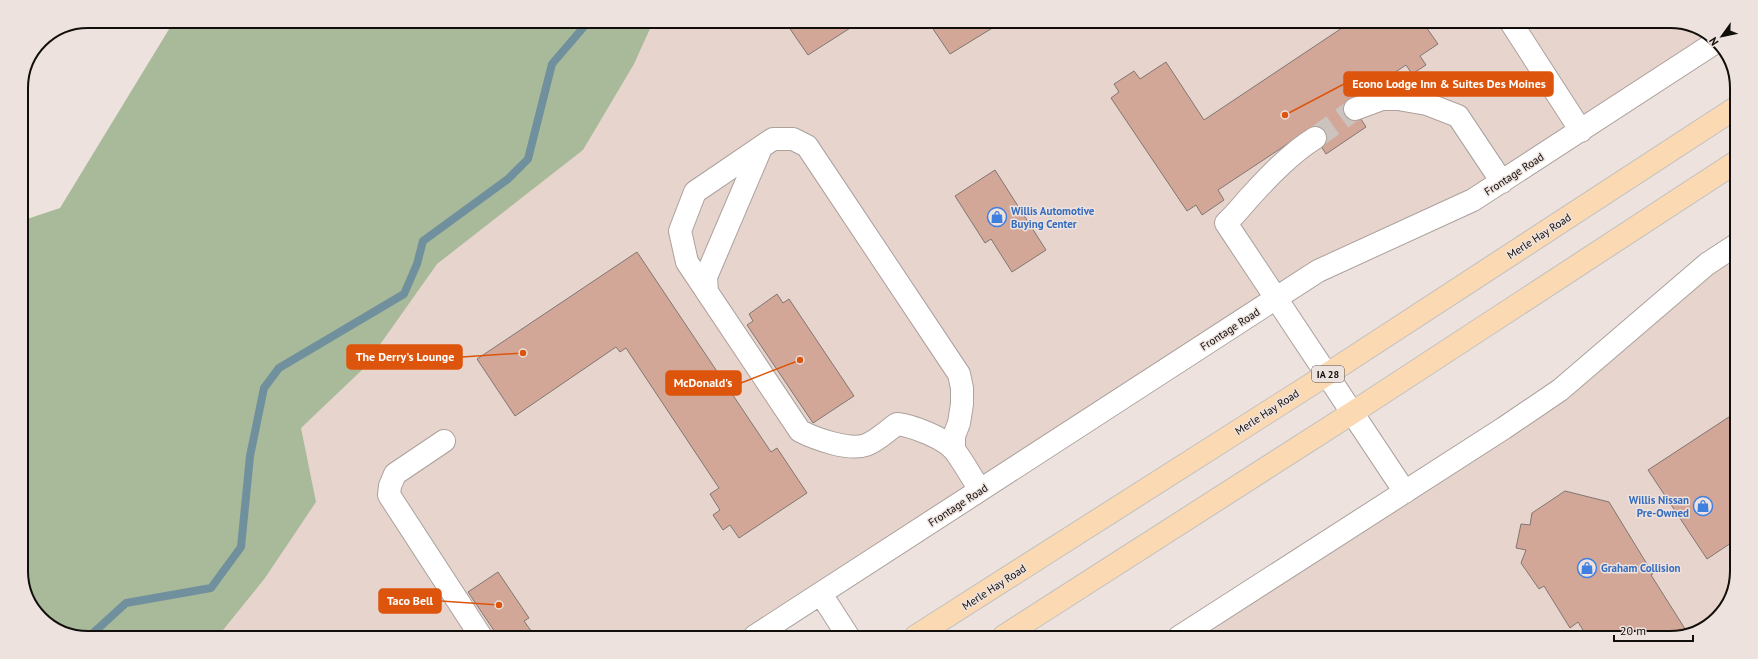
<svg xmlns="http://www.w3.org/2000/svg" width="1758" height="659" viewBox="0 0 1758 659" font-family="'PT Sans',sans-serif">
  <style>
    .built { fill: #e7d4cd }
    .green { fill: #a9ba9a }
    .lines { fill: none; stroke-linecap: round; stroke-linejoin: round }
    .stream { stroke: #71909e; stroke-width: 8 }
    .building { fill: #d3a798; stroke: #807672 }
    .minor-tunnel { stroke: #ccc2be; stroke-width: 22; stroke-dasharray: 22 11; stroke-linecap: butt }
    .minor-casing { stroke: #aba19d; stroke-width: 24 }
    .major-casing { stroke: #c1c0c0; stroke-width: 24 }
    .minor { stroke: #fff; stroke-width: 22 }
    .major { stroke: #fbd9b3; stroke-width: 22 }
    .labels { text-anchor: middle; dominant-baseline: central; stroke-width: 3; stroke-linejoin: round; paint-order: stroke }
    .shield { fill: #ede2de; stroke: #534e4b; stroke-width: 1 }
    .shield-label { font-size: 10px; font-weight: bold; fill: #110e0c }
    .street-label { font-size: 11px; fill: #110e0c; stroke: #ede2de }
    .shop-label { font-size: 11px; font-weight: bold; fill: #366cbe; stroke: #ede2de; text-anchor: start }
    .rim { fill: none; stroke: #110e0c; stroke-width: 2 }
    .leader { fill: none; stroke: #dd550c; stroke-width: 1.5 }
    .callout-dot { fill: #dd550c; stroke: #ede2de; stroke-width: 1.5 }
    .callout { fill: #dd550c; stroke: #dd550c; stroke-width: 1.5 }
    .callout-label { font-size: 12px; text-anchor: middle; font-weight: bold; fill: #fff }
  </style>
  <rect width="100%" height="100%" fill="#ede2de"/>
  <path class="built" d="M304,21L1692,25L1716,42L1581,131L1318,271L755,636L66,634L35,611L21,575V409L341,194Z
    M1736,245L1733,593L1710,624L1670,638L1179,637L1504,428Z"/>
  <path class="green" d="M174,21L653,22L634,64L583,150L437,264L362,370L301,428L316,502L265,578L219,635L66,634L35,611L21,575V221L60,208Z"/>
  <g class="lines">
    <path class="stream" d="M92,634L126,603L211,588L241,547L250,456L264,388L279,368L404,294L417,264L423,241L508,179L528,159L552,64L588,22"/>
  </g>
  <path class="building" d="M786,23H858L808,55Z
    M929,23H998L999,24L950,54Z
    M1343,24H1424L1438,44L1420,56L1426,65L1412,74L1406,65L1350,102L1366,127L1326,154L1310,129L1218,190L1224,200L1202,215L1196,205L1187,211L1111,98L1119,92L1114,84L1134,71L1140,79L1166,62L1204,120L1345,26Z
    M995,170L1046,250L1012,272L991,239L985,243L955,196Z
    M637,252L771,452L777,448L807,493L739,538L730,525L723,530L713,515L720,510L710,494L719,488L626,348L620,352L616,347L515,416L477,359Z
    M777,294L783,303L789,299L854,396L813,423L747,325L753,321L749,314Z
    M1735,413L1734,541L1707,559L1648,470Z
    M1565,491L1609,502L1653,574L1651,575L1687,632L1670,638H1588L1578,622L1570,628L1544,586L1539,589L1521,563L1526,550L1516,548L1521,524L1530,525L1532,513Z
    M498,572L529,618L524,621L534,635H497L468,592Z"/>
  <g class="lines">
    <path class="minor-tunnel" d="M1315,138L1355,109"/>
    <g class="minor-casing">
      <path id="minor" d="M1512,24L1581,131
        M1355,109L1382,99H1398L1427,104L1458,116L1502,182
        M1315,138C1290,154 1269,176 1249,198C1241,207 1235,215 1226,223L1405,492
        M707,292L706,277L761,148
        M444,441L395,474L390,486L389,495L480,635
        M954,450V436L959,423L962,404V388L959,374L807,146L793,139H773L695,192L680,231L687,262L800,431C816,439 849,451 866,445C877,441 888,430 897,424C913,426 945,438 955,451C964,463 972,478 980,490
        M821,594L848,636
        M755,636L1318,271L1473,200L1716,42
        M1179,637L1504,428L1560,390L1707,264L1736,245"/>
    </g>
    <g class="major-casing">
      <path id="major" d="M916,636L1326,375L1737,107
        M1004,636L1352,413L1736,162"/>
    </g>
    <use href="#minor" class="minor"/>
    <use href="#major" class="major"/>
  </g>
  <defs>
    <g id="shop-ring" transform="scale(1)"><circle r="9.5" fill="#ede2de" stroke="#3f7fe0" stroke-width="1.5"/><path d="M-5-2.5h2.3a2.7 3.5 0 0 1 5.4 0H5L5.5 6h-11ZM-1.5-2.5h3a1.5 2.3 0 0 0-3 0Z" fill="#3f7fe0"/></g>
  </defs>
  <g fill-rule="evenodd">
    <use href="#shop-ring" x="997" y="217"/>
    <use href="#shop-ring" x="1703" y="506"/>
    <use href="#shop-ring" x="1587" y="568"/>
  </g>
  <g class="labels">
    <rect class="shield" x="1312" y="366" width="32" height="16" rx="3"/>
    <g class="shield-label">
      <text x="1328" y="374">IA 28</text>
    </g>
    <g class="street-label">
      <text transform="translate(1514 174) rotate(-33)">Frontage Road</text>
      <text transform="translate(1539 236) rotate(-33)">Merle Hay Road</text>
      <text transform="translate(1230 329) rotate(-33)">Frontage Road</text>
      <text transform="translate(1267 412) rotate(-33)">Merle Hay Road</text>
      <text transform="translate(958 505) rotate(-33)">Frontage Road</text>
      <text transform="translate(994 587) rotate(-33)">Merle Hay Road</text>
    </g>
    <g class="shop-label">
      <text x="1011" y="211">Willis Automotive<tspan x="1011" dy="13">Buying Center</tspan></text>
      <text x="1689" y="500" text-anchor="end">Willis Nissan<tspan x="1689" dy="13">Pre-Owned</tspan></text>
      <text x="1601" y="568">Graham Collision</text>
    </g>
  </g>
  <path d="M0 0H1758V659H0ZM88 28H1670A60 60 0 0 1 1730 88V571A60 60 0 0 1 1670 631H88A60 60 0 0 1 28 571V88A60 60 0 0 1 88 28Z" fill="#ede2de" fill-rule="evenodd"/>
  <path class="rim" d="M88 28H1670A60 60 0 0 1 1730 88V571A60 60 0 0 1 1670 631H88A60 60 0 0 1 28 571V88A60 60 0 0 1 88 28Z"/>
  <path class="leader" d="M1285 115L1344 84M523 353L462 357M800 360L741 383M499 605L441 601"/>
  <g class="callout-dot">
    <circle cx="1285" cy="115" r="4"/>
    <circle cx="523" cy="353" r="4"/>
    <circle cx="800" cy="360" r="4"/>
    <circle cx="499" cy="605" r="4"/>
  </g>
  <g class="callout">
    <rect x="1344" y="72" width="209" height="24" rx="4"/>
    <rect x="347" y="345" width="115" height="24" rx="4"/>
    <rect x="666" y="371" width="75" height="24" rx="4"/>
    <rect x="379" y="589" width="62" height="24" rx="4"/>
  </g>
  <g class="callout-label">
    <text x="1449" y="88">Econo Lodge Inn &amp; Suites Des Moines</text>
    <text x="405" y="361">The Derry's Lounge</text>
    <text x="703" y="387">McDonald's</text>
    <text x="410" y="605">Taco Bell</text>
  </g>
  <g transform="translate(1722 36) rotate(237)" stroke="#ede2de" stroke-width="3" paint-order="stroke">
  <path d="M0-3L7 15L0 10L-7 15Z" fill="#110e0c"/>
  <text y="-6" font-size="11" font-weight="bold" text-anchor="middle" fill="#110e0c">N</text>
  </g>
  <path d="M1614 635v6h79v-6" fill="none" stroke="#110e0c" stroke-width="2"/>
  <text x="1620" y="635" font-size="12" fill="#110e0c" stroke="#ede2de" stroke-width="3" paint-order="stroke">20 m</text>
</svg>
